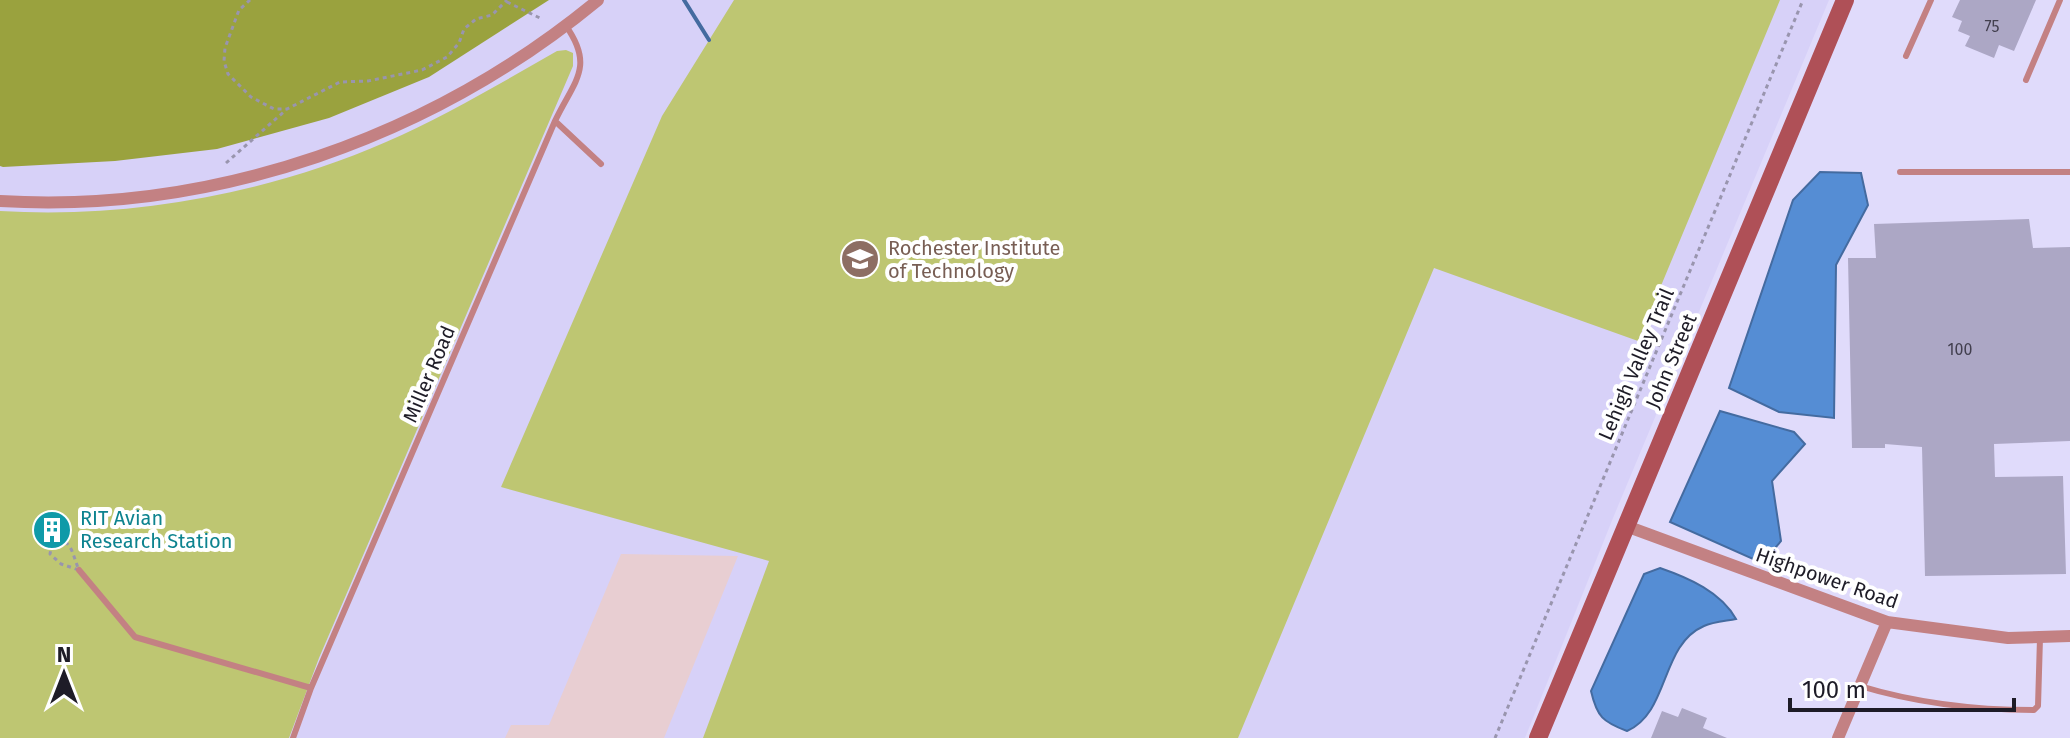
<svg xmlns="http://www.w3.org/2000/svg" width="2070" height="738" viewBox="0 0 2070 738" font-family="'Fira Sans',sans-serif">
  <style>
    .built { fill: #d7d1f8 }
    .industrial { fill: #e8ced2 }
    .green { fill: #bec672 }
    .forest { fill: #9aa23e }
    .water { fill: #558dd4; stroke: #446ba0; stroke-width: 2 }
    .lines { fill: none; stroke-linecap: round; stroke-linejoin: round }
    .stream { stroke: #446ba0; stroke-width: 4 }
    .building { fill: #aca7c5 }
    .path { stroke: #9995ae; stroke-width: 3; stroke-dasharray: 4 4; stroke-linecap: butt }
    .lane { stroke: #c38183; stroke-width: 6 }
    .street { stroke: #c38183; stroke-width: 12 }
    .secondary { stroke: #af5057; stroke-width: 18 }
    .labels { text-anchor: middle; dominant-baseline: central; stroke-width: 8; stroke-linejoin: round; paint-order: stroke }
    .number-label { font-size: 16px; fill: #423f4e }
    .education-label { font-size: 20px; fill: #785e54; stroke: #fff; text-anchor: start }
    .street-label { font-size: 20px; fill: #1e1c27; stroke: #fff }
    .culture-label { font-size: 20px; fill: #0d838f; stroke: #fff; text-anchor: start }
  </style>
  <rect width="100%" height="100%" fill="#e0dbfb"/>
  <path class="built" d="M0,0H1829L1613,518L1525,738H0Z"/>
  <path class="industrial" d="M621,554L738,556L664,738H505L511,725H549Z"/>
  <path class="green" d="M734,0H1780L1638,341L1434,268L1238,738H703L769,561L501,487L662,116Z
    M566,50L573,53V66L319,658L289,738H0V211C130,219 267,194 386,142C445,116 501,83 557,51Z"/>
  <path class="forest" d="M0,0H549L429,77L329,118L217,149L115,161L3,167L0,166Z"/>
  <path class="water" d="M1820,172L1861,173L1868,205L1836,265L1834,418L1779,412L1729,388L1793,200Z
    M1720,411L1794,432L1805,444L1772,481L1781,541L1771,553L1753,559L1670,522Z
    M1660,568C1689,578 1721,592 1736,619C1726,621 1713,622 1704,626C1660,645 1670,712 1627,731C1603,722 1597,717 1591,691L1644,574Z"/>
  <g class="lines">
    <path class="stream" d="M684,0L709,40"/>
  </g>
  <path class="building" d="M1960,0H2036L2014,51L1999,45L1994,58L1965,46L1970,36L1958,31L1962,21L1952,17Z
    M2029,219L2033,248L2070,247V441L1994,444L1995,477L2063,476L2066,574L1925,576L1922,447L1885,444V448H1852L1848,258H1876L1874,224Z
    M1682,708L1707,718L1703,728L1727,738H1651L1662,711L1678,717Z"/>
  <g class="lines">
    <path class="path" d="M250,0L239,10L225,48L224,61L228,74L251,97L274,109H287L340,82L368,81L422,70L447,57L459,43L464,29L476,19L492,15L507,0
      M507,2L542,19
      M226,163L287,109
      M58,539C73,542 73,557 79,570L61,564L50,554L52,544Z
      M1495,738L1803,0"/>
    <path class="lane" d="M1906,56L1931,0
      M2026,80L2060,0
      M555,121L601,164
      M1900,172H2070
      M79,570L135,637L311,688
      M1860,686C1916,703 1974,710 2034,710L2038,706L2040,638
      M293,738L311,688L555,121C574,81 595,67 566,26"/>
    <path class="street" d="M0,201C215,214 432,137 598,0
      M1626,526L1887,622L2008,638L2070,636
      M1838,738L1887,622"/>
    <path class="secondary" d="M1538,738L1845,0"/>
  </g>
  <defs>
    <g id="university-disc" transform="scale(2)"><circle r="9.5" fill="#8d6e63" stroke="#fff"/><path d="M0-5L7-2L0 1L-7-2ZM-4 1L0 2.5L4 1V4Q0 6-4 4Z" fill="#fff"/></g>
    <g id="building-disc" transform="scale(2)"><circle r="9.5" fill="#0f9aa8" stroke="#fff"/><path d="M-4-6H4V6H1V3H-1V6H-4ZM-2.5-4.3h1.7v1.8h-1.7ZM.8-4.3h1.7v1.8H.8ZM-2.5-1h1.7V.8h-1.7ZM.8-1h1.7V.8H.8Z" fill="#fff"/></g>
  </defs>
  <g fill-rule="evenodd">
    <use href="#university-disc" x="860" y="259"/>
    <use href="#building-disc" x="52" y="530"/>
  </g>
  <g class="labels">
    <g class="number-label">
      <text x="1992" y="26">75</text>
      <text x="1960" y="349">100</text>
    </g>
    <g class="education-label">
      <text x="888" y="248">Rochester Institute<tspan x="888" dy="23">of Technology</tspan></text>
    </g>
    <g class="street-label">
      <text transform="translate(1671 361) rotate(-67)">John Street</text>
      <text transform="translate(1636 364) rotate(-67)">Lehigh Valley Trail</text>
      <text transform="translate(429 374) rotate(-67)">Miller Road</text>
      <text transform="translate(1827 578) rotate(19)">Highpower Road</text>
    </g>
    <g class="culture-label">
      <text x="80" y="518">RIT Avian<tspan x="80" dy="23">Research Station</tspan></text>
    </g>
  </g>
  <g transform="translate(64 674)" stroke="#ffffff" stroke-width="6" paint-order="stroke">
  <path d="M0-6L14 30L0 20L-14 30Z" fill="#1e1c27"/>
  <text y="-12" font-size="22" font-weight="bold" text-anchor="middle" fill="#1e1c27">N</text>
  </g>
  <path d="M1790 698v12h224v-12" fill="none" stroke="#1e1c27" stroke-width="4"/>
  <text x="1802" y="698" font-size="24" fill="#1e1c27" stroke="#ffffff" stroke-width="6" paint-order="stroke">100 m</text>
</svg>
